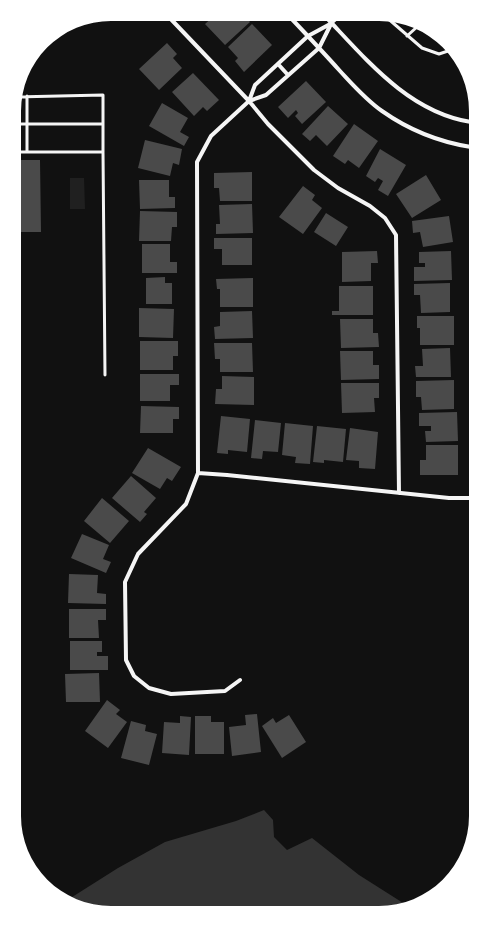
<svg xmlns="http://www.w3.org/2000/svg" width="490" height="927" viewBox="0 0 490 927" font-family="Lora,serif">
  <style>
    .green { fill: #202020 }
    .water { fill: #333 }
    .building { fill: #4a4a4a }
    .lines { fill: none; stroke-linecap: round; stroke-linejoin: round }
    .service { stroke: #f5f5f5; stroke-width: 3 }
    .minor { stroke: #f5f5f5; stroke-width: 4 }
  </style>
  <rect width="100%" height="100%" fill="#111"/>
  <path class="green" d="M70,178H84L85,209H70Z"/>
  <path class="water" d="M264,810L273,820L274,837L287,850L312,838L359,875L411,908L98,912L69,899L118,868L165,842L236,821Z"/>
  <path class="building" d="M215,15H244L250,22L225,45L205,24Z
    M252,24L272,45L244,72L235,61L238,58L228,47Z
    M167,43L177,54L173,58L182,68L159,90L139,69Z
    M193,73L219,100L207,111L203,107L194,116L172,92Z
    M306,81L326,102L302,124L295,116L298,113L296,110L288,118L278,107Z
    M162,103L188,118L180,132L189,137L184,146L149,126Z
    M328,106L348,124L327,146L316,135L310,141L302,134Z
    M354,124L378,141L359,168L348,160L345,164L333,156Z
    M145,140L182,149L179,165L173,163L170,176L138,168Z
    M380,149L406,165L388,196L378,190L383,181L378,178L375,182L366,176Z
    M15,160H40L41,232H16Z
    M252,172V201H220L219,188H214V173Z
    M426,175L441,200L412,218L396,194Z
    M139,180H169V197H175V208L140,209Z
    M303,186L315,195L312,200L322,208L303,234L279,217Z
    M252,204L253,233L216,234V224H220L219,205Z
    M140,211L177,212V227H172L171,241H139Z
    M326,213L348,227L336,246L314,232Z
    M449,216L453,242L423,247L420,232L413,233L412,221Z
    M214,238H252V265H222V249H214Z
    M142,244H170V262H177V273H142Z
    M377,251L378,263H371V281L342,282V252Z
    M451,251L452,280L414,281V267H425V263H419V252Z
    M165,277V283H172V304H146V278Z
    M253,278V307H220V289H217L216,279Z
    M450,283V312L421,313L420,295H414V284Z
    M339,286H373V315H332V311H339Z
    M139,308L174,309L173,338L139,337Z
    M252,311L253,338L215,339L214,327L220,326V312Z
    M417,316H454V345H420V328H417Z
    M340,319H373V333H378L379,347L341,348Z
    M140,341H178V356H173V370H140Z
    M214,343H252L253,372H220V359H215Z
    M450,348L451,377H416L415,366H423L422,349Z
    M340,351H373V365H379V379L341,380Z
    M140,374H179V385H170V401H140Z
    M222,376L254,377V405L215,404L216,389H222Z
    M454,380V409L422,410L421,397H416V381Z
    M341,383H379V398H374L375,412L342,413Z
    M141,406L179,407V419H173V433H140Z
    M457,412L458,441L426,442L425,431H431V426H419V413Z
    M221,416L250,419L247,452L228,450V454L217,453Z
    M255,420L281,423L278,452L263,451L262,459L251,458Z
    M285,423L313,426L310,464L295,463L296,457L282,455Z
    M317,426L346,429L343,462L324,460V463L313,462Z
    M350,428L378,432L375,469L359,468V461L346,460Z
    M426,445H458V475H420V460H426Z
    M148,448L181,467L172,481L167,478L160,489L132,473Z
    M131,476L156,498L144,512L147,514L140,522L112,498Z
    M102,498L129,521L110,543L84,521Z
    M82,534L109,545L103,559L111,562L106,573L71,558Z
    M69,574L98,575L97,593L106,594V604L68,603Z
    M69,609H106V620H98L99,638H69Z
    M70,641H102V652H97V656H108V670H70Z
    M99,673L100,702H66L65,674Z
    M107,700L120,710L116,714L127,722L108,748L85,731Z
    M257,714L261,752L232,756L229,727L246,725L245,715Z
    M289,715L306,742L282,758L262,726L273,718L276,723Z
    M180,716L191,717L189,755L162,753L164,722L180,723Z
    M195,716H211V722H224V754H195Z
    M131,721L146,725L145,731L157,734L149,765L121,758Z"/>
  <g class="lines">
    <path class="service" d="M385,16L422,48L439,54L451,50
      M332,23L341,15
      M407,36L418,26
      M27,96V152
      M15,124H103
      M15,152H103V95L15,97
      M103,152L105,375"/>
    <path class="minor" d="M166,14L249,101L268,124L314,170L338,188L370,206L385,218L396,235L399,493
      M288,15C306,34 323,52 340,71C353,85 366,100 382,111C409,130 439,142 471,147
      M324,15C366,59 408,112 471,122
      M278,64L288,75
      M249,101L266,95L319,48L331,24
      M198,473L227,475L449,498H474
      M240,680L225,691L171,694L149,688L134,676L126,660L125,582L138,554L186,504L198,473L197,162L211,136L249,101L255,85L308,36L332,23"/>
  </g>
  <path d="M0 0H490V927H0ZM111 21H379A90 90 0 0 1 469 111V816A90 90 0 0 1 379 906H111A90 90 0 0 1 21 816V111A90 90 0 0 1 111 21Z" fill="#fff" fill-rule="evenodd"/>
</svg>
